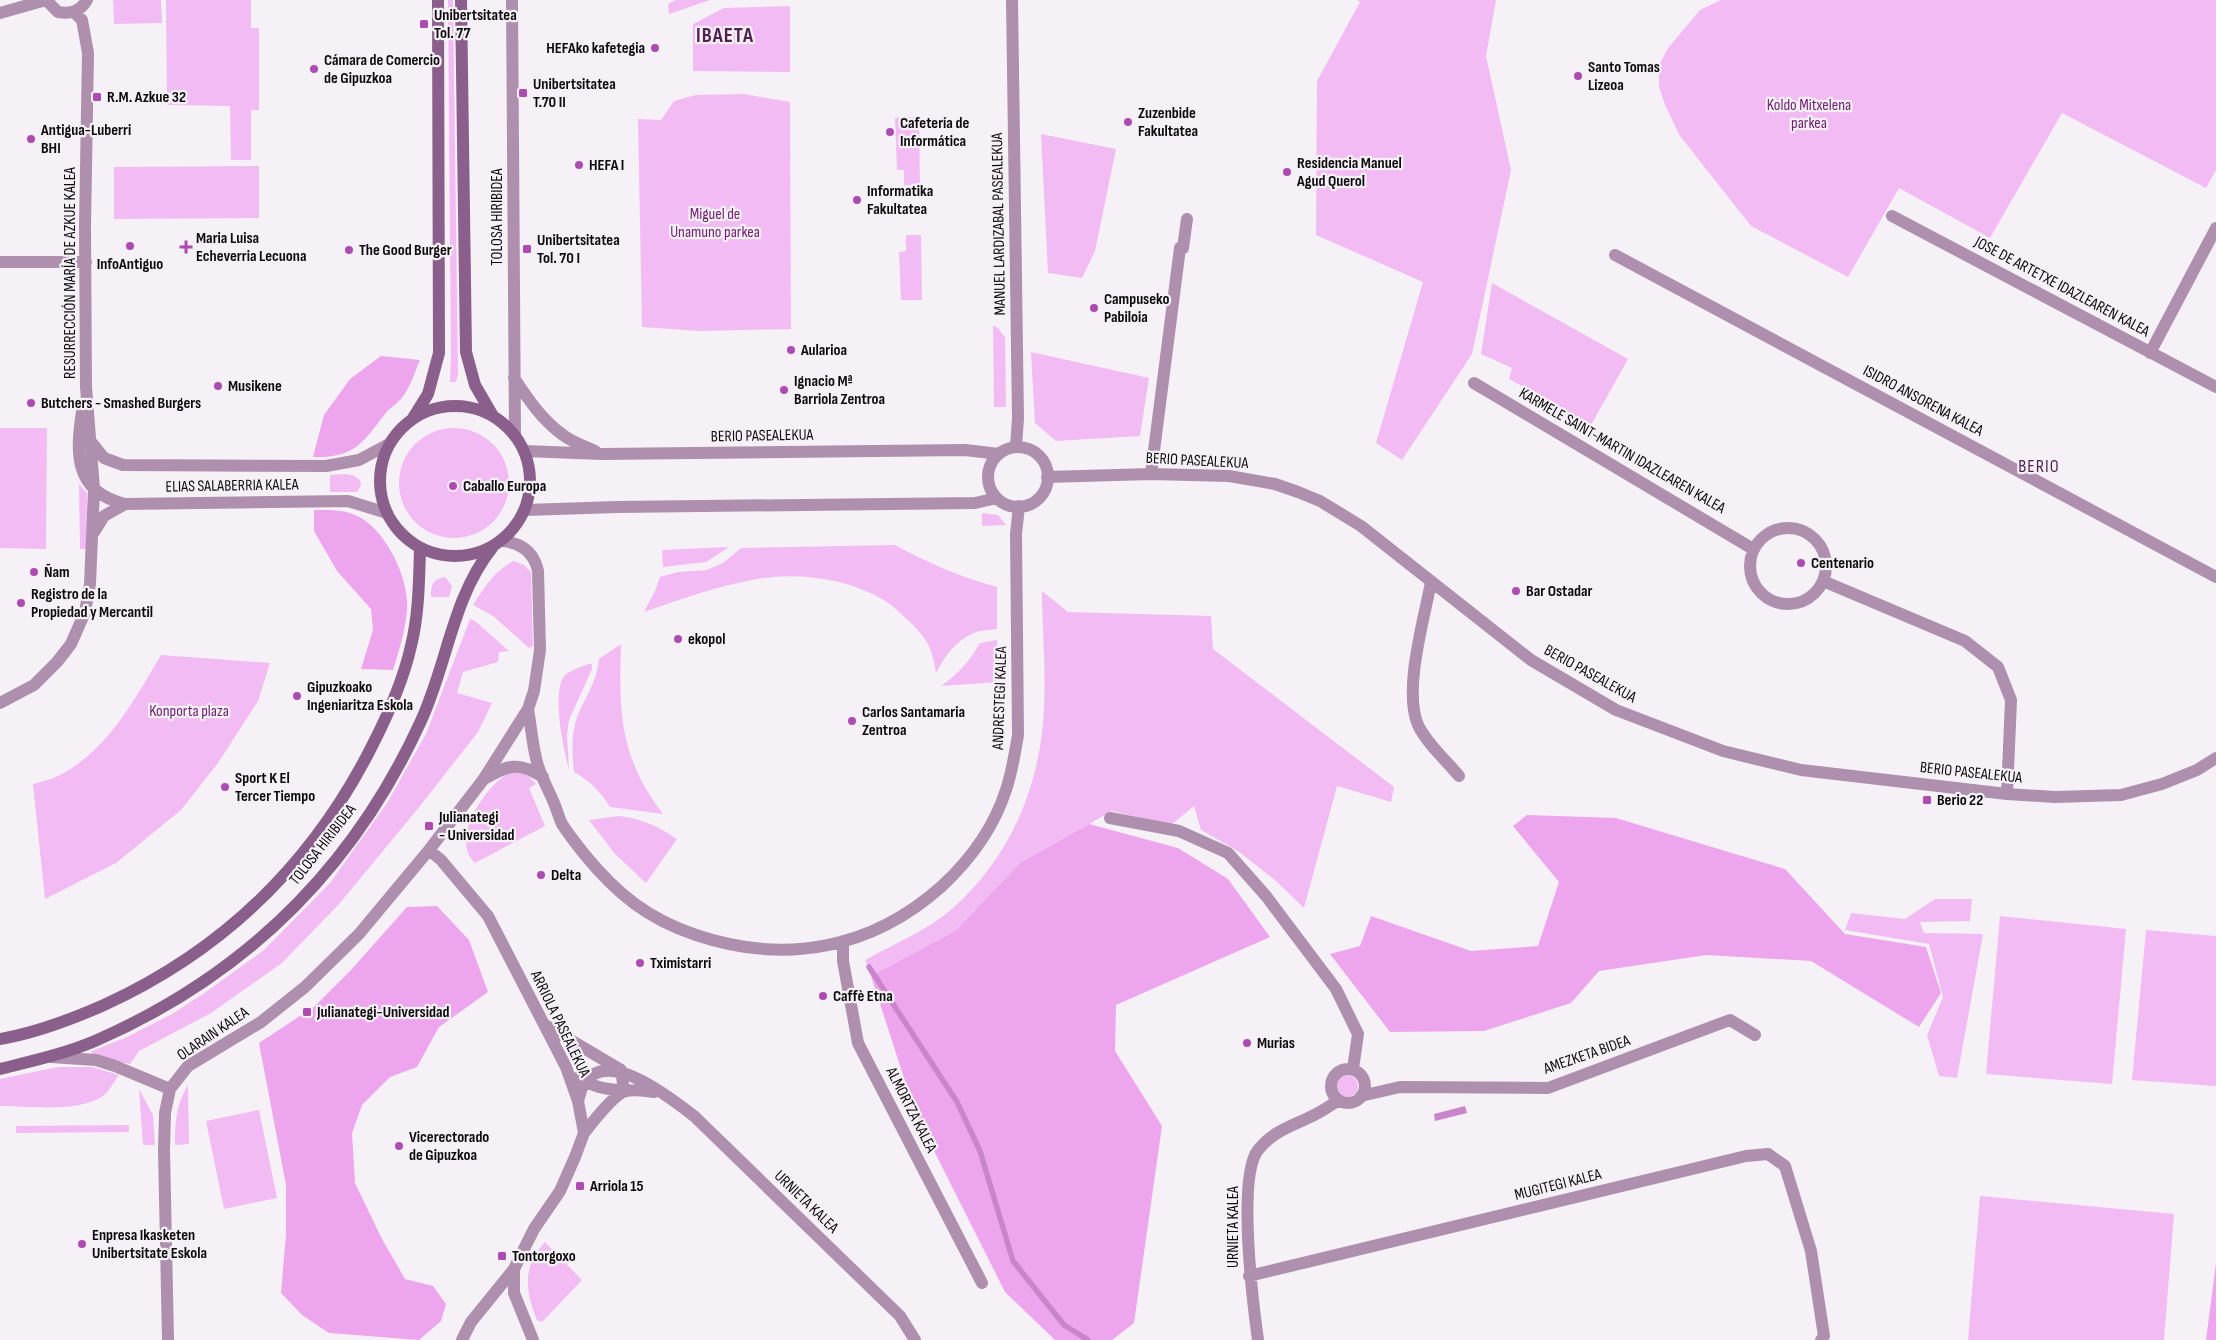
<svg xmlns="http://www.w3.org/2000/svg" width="2216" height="1340" viewBox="0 0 2216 1340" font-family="'Sofia Sans Condensed',sans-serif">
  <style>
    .green { fill: #f3bbf4 }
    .forest { fill: #eda6ee }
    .water { fill: #c985cb }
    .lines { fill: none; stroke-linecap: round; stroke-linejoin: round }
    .stream { stroke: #c985cb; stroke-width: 5.5 }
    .minor { stroke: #ae8fae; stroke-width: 12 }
    .secondary { stroke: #8b5f8c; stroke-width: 12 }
    .poi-dot { fill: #ad4bb2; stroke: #f6f1f6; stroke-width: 2 }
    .labels { text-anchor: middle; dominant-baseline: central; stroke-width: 4.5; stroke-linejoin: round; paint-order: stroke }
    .poi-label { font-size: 16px; font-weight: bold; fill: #0d0b0d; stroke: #f6f1f6; text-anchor: start }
    .park-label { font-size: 16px; fill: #712075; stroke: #f6f1f6 }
    .street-label { font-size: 16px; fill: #0d0b0d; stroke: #f6f1f6 }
    .neighbourhood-label { font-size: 18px; letter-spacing: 1px; fill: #4f2051; stroke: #f6f1f6 }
    .district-label { font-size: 21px; font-weight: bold; letter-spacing: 1px; fill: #4f2051; stroke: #f6f1f6 }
  </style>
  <rect width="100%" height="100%" fill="#f6f1f6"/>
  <path class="green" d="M113,0H161L162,23L114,24Z
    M166,0H251V28H259V110H251V160H231L230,106L167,105Z
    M448,0H453L458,374L456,382H450L451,357Z
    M676,0H710L669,14L668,4Z
    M1357,0H1496L1486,56L1511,170L1472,354L1402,460L1376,443L1423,282L1316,235L1317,81L1360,2Z
    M1721,0H2216V170L2206,188L2062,113L1990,238L1899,188L1848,277L1751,226L1680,136L1665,105L1659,87V65L1668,48L1700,10Z
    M790,6V72L693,71V24L724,8Z
    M744,94L790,102L791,329L699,331L642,327L638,119L661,120L674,101L696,95Z
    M919,117L920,185H904V170H897L895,118Z
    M1041,134L1116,149L1095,251L1082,278L1048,273Z
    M259,166V218L114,219V167Z
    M906,235H921L922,300H901L899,252L906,251Z
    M1492,283L1628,359L1591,425L1509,379L1512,368L1481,354Z
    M993,326L998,328L1005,337L1006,407H994Z
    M1031,352L1149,378L1140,436L1056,441L1035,423Z
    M399 483a55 55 0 1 1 110 0a55 55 0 1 1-110 0Z
    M0,428H47L46,549L0,548Z
    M345,474L353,475L360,480L361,485L357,492H330V475Z
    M79,484L87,493L86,549H80Z
    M982,513L998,515L1006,525L982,526Z
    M895,545C928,563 960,577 997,587V629C990,630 980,630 974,633C956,640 944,657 936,673C935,666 933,658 931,651C928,641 918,630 911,623C902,615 893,605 882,599C846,578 798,572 757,579C718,586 681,599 644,612L655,591L660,577L678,572L707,570L723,563L741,548Z
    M729,547L706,562L663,567L662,550Z
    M514,561L524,565L531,572L533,646L529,648L493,616L473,605C484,588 495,570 514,561Z
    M445,577L452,586L449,597H431C431,586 432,579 445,577Z
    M1042,591L1068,612L1211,616L1213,649L1394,787L1391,802L1337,786L1304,908L1275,880L1238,851L1201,830L1194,806L1171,825L1112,811L1021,862L955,931L871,976L865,960C894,944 928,930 953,908C1011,857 1042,782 1044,705C1046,667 1042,629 1042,591Z
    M470,619L475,621L509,651L499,652L498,662L463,672L457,693L492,703L478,732L420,806L340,903L282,963L211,1013L139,1051L130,1064L91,1056L92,1051L127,1037L172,1014L203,994L264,950L330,883L387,803L426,734Z
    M997,640L998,682L941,686C959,673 969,662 980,643Z
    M621,644C619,713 619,756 663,814L610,807C601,792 590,781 574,772C572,754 571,734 577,717C585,697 597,682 599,659Z
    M161,655L270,663L258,701L218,763L181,810L116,863L45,899L33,784C43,781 54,779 62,774C110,747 134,700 161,655Z
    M588,664H592V669L569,720L567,735L569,770C564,751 550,689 566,674C572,670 581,667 588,664Z
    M511,772C522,772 530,775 536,784L529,788L545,826L475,863C449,839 486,784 511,772Z
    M619,816C642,819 658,826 677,839L646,883L615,854L589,820Z
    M1935,899H1972L1970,921L1920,922L1924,933L1983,934L1957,1078L1939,1076L1927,1035L1943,997L1929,944L1845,930L1851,913L1905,919Z
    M2000,916L2126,929L2112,1084L1986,1074Z
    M2146,930L2216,936V1086L2132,1080Z
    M58,1067H92L119,1075C114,1081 109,1092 103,1096C78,1113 29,1106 0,1106V1079Z
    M1336 1086a11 11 0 1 1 22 0a11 11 0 1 1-22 0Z
    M188,1085L189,1144L175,1145C175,1122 176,1105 188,1085Z
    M139,1089L153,1115L155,1145H143Z
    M259,1110L277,1198L224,1209L206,1121Z
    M129,1125V1132L16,1133V1126Z
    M1980,1196L2174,1214L2164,1340H1968Z
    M545,1242L582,1280L542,1322L537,1320C525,1290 522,1267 545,1242Z"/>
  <path class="forest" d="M381,356L420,360C415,371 411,385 404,395C399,403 390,407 385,414C362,444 354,458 313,457L324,415L350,379Z
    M314,510C328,510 341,509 355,515C385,527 410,579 407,611C405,631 399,651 393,670L361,669L373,630L371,609L337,571L314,531Z
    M1527,815L1616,818L1785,869L1845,934L1926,947L1941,993L1919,1027L1811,961L1706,955L1599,971L1571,1003L1484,1031L1390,1032L1330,954L1360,946L1371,916L1471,951L1538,946L1559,882L1513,826Z
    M1089,824L1178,848L1228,879L1270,937L1116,1005L1115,1051L1162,1126L1134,1323L1112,1340H1055L1005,1292L916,1115L871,976L955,931L1021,862Z
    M437,906L469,940L488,992L439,1027L417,1067L390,1077L362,1105L352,1133L355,1183L382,1239L405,1279L433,1286L446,1304L441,1321L419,1340L329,1333L302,1315L281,1293L286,1234V1185L259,1043L315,1006L351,970L407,907Z
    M2216,1263V1340H2206Z"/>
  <path class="water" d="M1465,1106L1467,1113L1435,1121L1434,1114Z"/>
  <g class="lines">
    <path class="stream" d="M869,967L957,1102L980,1151L1013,1261L1064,1325L1088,1340"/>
    <path class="minor" d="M512,0L515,435
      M1012,0L1018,418L1016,447
      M0,13L46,0L58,12C71,14 80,12 87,0
      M1892,216L2216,387
      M1615,255L2216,577
      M0,262H86
      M2150,353L2216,228
      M514,378C528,399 542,420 563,435C572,442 584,446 595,451
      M1474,383L1753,549
      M83,405C76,449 71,491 125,504
      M92,443L104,458L123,465L326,466L359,460L389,444
      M988 477a30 30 0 1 1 60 0a30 30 0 1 1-60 0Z
      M525,451L602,454L965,450L999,454
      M1151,474L1180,248H1183L1187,219
      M1047,477L1151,474L1229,476L1275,484L1298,492L1320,501L1361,526L1531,660L1616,710L1723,751L1801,770L2007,794L2055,797L2121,795L2162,784L2197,770L2216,758
      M526,510L617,507L975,503L997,498
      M1750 566a38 38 0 1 1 76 0a38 38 0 1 1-76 0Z
      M94,532L104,516L125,504L348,501L387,513
      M1823,581L1965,641L1998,667L2011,700L2007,794
      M1431,582C1424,620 1403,690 1418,725C1427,744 1446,760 1459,776
      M0,703L34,685L57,662L71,644L85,612L90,584L94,489L86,387L85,226L88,53L82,20L74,12
      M528,709C531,725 532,742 536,758C539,774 548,788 554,803C557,810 559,818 562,824C569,835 577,845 585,855C617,894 648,919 696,935C785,965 872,949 942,886C970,860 994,827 1006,790C1012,772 1015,753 1018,735L1016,534L1019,506
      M484,779C508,765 518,761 543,777
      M1110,818L1179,831L1228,853L1266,896L1336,989L1358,1034L1353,1069
      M429,850L441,860L488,916L566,1067L578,1101L584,1133L575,1157L560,1191L534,1229L514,1269V1293L533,1340
      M843,941V961L858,1043L982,1283
      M545,1025L621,1070L624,1091C609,1089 592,1088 579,1077
      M51,1057L96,1060L115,1066L170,1089
      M1331 1086a17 17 0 1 1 34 0a17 17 0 1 1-34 0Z
      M1361,1096L1400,1087L1548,1088L1730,1020L1755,1035
      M578,1101C580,1095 581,1087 585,1083C608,1047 673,1100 694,1116L900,1316L915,1340
      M584,1133C592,1123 614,1094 626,1091C636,1089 645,1091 654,1092
      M1249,1276L1746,1156L1768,1154L1785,1166L1811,1251L1824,1336L1821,1340
      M168,1340L164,1150L165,1113L170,1089L188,1066L261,1022L305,987L359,934L429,850L483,780L528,709L534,691L540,650L538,571C534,552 521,543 503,541
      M462,1340L471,1322L514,1269
      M1258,1340C1253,1304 1237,1177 1258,1150C1275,1129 1294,1126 1316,1114C1324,1110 1331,1105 1339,1100"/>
    <path class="secondary" d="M461,0L466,352L475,385L493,416
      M380 481a75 75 0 1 1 150 0a75 75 0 1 1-150 0Z
      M413,418L428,394L439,353L438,0
      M0,1039C36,1033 70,1020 104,1005C222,951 312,864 371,748C388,715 403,682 411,646C419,614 419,581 420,548
      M0,1069C32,1061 64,1054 95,1041C244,976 352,871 420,723C447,666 452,598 492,548"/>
  </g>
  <g class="poi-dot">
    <rect x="419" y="19" width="10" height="10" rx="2.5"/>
    <circle cx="655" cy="48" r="5"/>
    <circle cx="314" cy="69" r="5"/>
    <circle cx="1578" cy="76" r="5"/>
    <rect x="518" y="88" width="10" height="10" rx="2.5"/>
    <rect x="92" y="92" width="10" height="10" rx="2.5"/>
    <circle cx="1128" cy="122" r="5"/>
    <circle cx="890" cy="132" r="5"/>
    <circle cx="31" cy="139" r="5"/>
    <circle cx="579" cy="165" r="5"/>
    <circle cx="1287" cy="172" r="5"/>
    <circle cx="857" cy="200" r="5"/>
    <circle cx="130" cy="246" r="5"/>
    <path d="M183.5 239.5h5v5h5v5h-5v5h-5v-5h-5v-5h5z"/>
    <rect x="522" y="244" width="10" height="10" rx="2.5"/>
    <circle cx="349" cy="250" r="5"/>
    <circle cx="1094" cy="308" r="5"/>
    <circle cx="791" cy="350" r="5"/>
    <circle cx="218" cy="386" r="5"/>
    <circle cx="784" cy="390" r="5"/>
    <circle cx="31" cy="403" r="5"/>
    <circle cx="453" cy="486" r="5"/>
    <circle cx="1801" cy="563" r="5"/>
    <circle cx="34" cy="572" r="5"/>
    <circle cx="1516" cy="591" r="5"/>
    <circle cx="21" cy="603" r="5"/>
    <circle cx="678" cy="639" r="5"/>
    <circle cx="297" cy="696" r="5"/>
    <circle cx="852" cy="721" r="5"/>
    <circle cx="225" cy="787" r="5"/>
    <rect x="1922" y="795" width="10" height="10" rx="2.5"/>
    <rect x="424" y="821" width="10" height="10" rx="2.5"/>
    <circle cx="541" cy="875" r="5"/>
    <circle cx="640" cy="963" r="5"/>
    <circle cx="823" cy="996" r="5"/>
    <rect x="302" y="1007" width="10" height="10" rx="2.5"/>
    <circle cx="1247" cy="1043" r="5"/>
    <circle cx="399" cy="1146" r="5"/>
    <rect x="575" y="1181" width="10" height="10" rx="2.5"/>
    <circle cx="82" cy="1244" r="5"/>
    <rect x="497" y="1251" width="10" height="10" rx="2.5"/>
  </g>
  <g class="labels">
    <g class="poi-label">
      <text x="434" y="15">Unibertsitatea<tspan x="434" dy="18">Tol. 77</tspan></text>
      <text x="645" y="48" text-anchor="end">HEFAko kafetegia</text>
      <text x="324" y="60">Cámara de Comercio<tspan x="324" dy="18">de Gipuzkoa</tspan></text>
      <text x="1588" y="67">Santo Tomas<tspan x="1588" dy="18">Lizeoa</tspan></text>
      <text x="533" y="84">Unibertsitatea<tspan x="533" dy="18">T.70 II</tspan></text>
      <text x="107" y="97">R.M. Azkue 32</text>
      <text x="1138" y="113">Zuzenbide<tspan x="1138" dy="18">Fakultatea</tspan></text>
      <text x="900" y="123">Cafetería de<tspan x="900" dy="18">Informática</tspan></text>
      <text x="41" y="130">Antigua-Luberri<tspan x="41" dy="18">BHI</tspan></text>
      <text x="1297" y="163">Residencia Manuel<tspan x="1297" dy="18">Agud Querol</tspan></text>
      <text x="589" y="165">HEFA I</text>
      <text x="867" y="191">Informatika<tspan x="867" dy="18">Fakultatea</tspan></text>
      <text x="196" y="238">Maria Luisa<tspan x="196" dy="18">Echeverria Lecuona</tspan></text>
      <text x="537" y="240">Unibertsitatea<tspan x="537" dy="18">Tol. 70 I</tspan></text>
      <text x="359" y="250">The Good Burger</text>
      <text x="130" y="264" text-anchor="middle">InfoAntiguo</text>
      <text x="1104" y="299">Campuseko<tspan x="1104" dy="18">Pabiloia</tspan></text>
      <text x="801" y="350">Aularioa</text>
      <text x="794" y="381">Ignacio Mª<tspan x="794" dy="18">Barriola Zentroa</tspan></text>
      <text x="228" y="386">Musikene</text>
      <text x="41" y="403">Butchers - Smashed Burgers</text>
      <text x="463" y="486">Caballo Europa</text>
      <text x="1811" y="563">Centenario</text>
      <text x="44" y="572">Ñam</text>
      <text x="1526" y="591">Bar Ostadar</text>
      <text x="31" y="594">Registro de la<tspan x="31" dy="18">Propiedad y Mercantil</tspan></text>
      <text x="688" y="639">ekopol</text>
      <text x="307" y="687">Gipuzkoako<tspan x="307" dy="18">Ingeniaritza Eskola</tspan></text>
      <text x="862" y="712">Carlos Santamaria<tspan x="862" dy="18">Zentroa</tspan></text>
      <text x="235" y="778">Sport K El<tspan x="235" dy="18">Tercer Tiempo</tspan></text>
      <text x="1937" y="800">Berio 22</text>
      <text x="439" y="817">Julianategi<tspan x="439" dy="18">- Universidad</tspan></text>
      <text x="551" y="875">Delta</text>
      <text x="650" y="963">Tximistarri</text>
      <text x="833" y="996">Caffè Etna</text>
      <text x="317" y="1012">Julianategi-Universidad</text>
      <text x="1257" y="1043">Murias</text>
      <text x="409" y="1137">Vicerectorado<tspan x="409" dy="18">de Gipuzkoa</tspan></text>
      <text x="590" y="1186">Arriola 15</text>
      <text x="92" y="1235">Enpresa Ikasketen<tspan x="92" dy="18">Unibertsitate Eskola</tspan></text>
      <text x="512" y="1256">Tontorgoxo</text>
    </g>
    <g class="park-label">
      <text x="1809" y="105">Koldo Mitxelena<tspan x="1809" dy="18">parkea</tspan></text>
      <text x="715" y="214">Miguel de<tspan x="715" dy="18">Unamuno parkea</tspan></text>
      <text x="189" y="711">Konporta plaza</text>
    </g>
    <g class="street-label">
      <text transform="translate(497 217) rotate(-90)">TOLOSA HIRIBIDEA</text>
      <text transform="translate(999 224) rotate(-91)">MANUEL LARDIZABAL PASEALEKUA</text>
      <text transform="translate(70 273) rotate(-90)">RESURRECCIÓN MARÍA DE AZKUE KALEA</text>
      <text transform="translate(2062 287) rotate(28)">JOSE DE ARTETXE IDAZLEAREN KALEA</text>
      <text transform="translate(1923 401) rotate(28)">ISIDRO ANSORENA KALEA</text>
      <text transform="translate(762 436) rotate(-1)">BERIO PASEALEKUA</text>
      <text transform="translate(1622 451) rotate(30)">KARMELE SAINT-MARTIN IDAZLEAREN KALEA</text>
      <text transform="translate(1197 461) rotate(3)">BERIO PASEALEKUA</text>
      <text transform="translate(232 486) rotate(-1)">ELIAS SALABERRIA KALEA</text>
      <text transform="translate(1590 674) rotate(29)">BERIO PASEALEKUA</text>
      <text transform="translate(1000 698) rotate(-88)">ANDRESTEGI KALEA</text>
      <text transform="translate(1971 773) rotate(6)">BERIO PASEALEKUA</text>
      <text transform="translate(323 845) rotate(-52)">TOLOSA HIRIBIDEA</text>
      <text transform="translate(560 1024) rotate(64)">ARRIOLA PASEALEKUA</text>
      <text transform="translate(213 1034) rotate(-34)">OLARAIN KALEA</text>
      <text transform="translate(1587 1055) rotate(-19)">AMEZKETA BIDEA</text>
      <text transform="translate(911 1110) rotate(63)">ALMORTZA KALEA</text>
      <text transform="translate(1558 1185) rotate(-14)">MUGITEGI KALEA</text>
      <text transform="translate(806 1202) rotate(44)">URNIETA KALEA</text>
      <text transform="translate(1233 1227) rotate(-90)">URNIETA KALEA</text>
    </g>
    <g class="neighbourhood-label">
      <text x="2039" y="466">BERIO</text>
    </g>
    <g class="district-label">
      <text x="725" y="35">IBAETA</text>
    </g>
  </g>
</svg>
